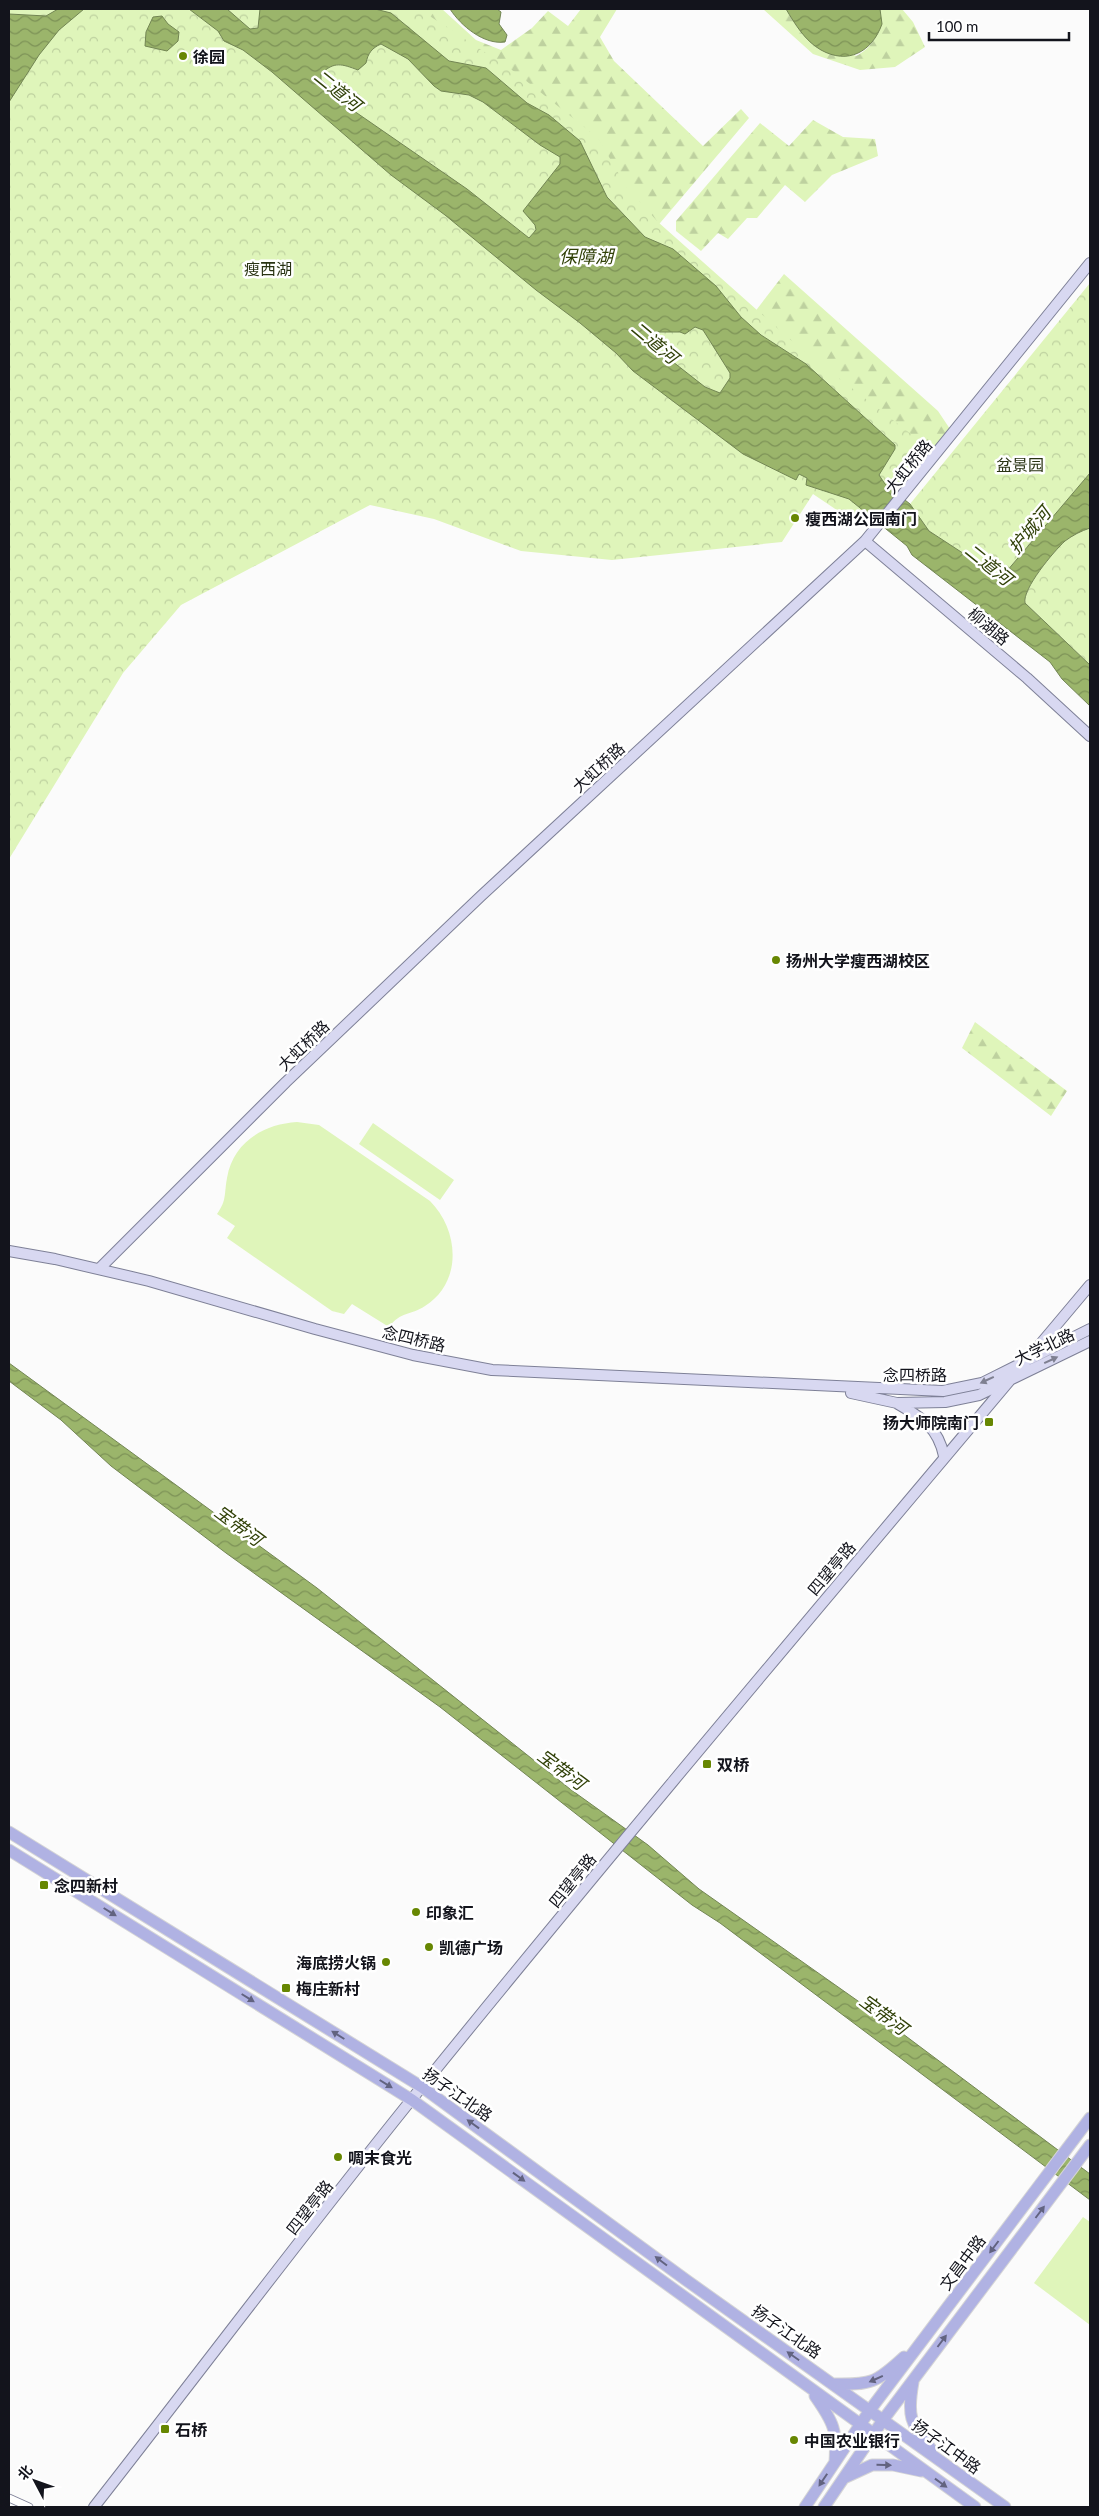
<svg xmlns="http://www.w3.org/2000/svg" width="1099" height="2516" viewBox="0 0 1099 2516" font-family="Lato,'Noto Sans SC',sans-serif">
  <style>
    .grass { fill: #dff5ba }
    .forest { fill: url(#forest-firs) }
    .park { fill: url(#park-crowns) }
    .water { fill: url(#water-waves); stroke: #728553; fill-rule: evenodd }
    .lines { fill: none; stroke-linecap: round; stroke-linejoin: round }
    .street-casing { stroke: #7e8097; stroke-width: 9 }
    .secondary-casing { stroke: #7e8097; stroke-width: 12 }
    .primary-casing { stroke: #d5d5d6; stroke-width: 13 }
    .street { stroke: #fff; stroke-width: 7 }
    .secondary { stroke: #d8d8f1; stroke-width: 10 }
    .primary { stroke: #b0b2e3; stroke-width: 11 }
    .oneway { fill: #7f8091 }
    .oneway2 { fill: #626380 }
    .poi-dot { fill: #678702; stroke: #fff; stroke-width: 2 }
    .labels { text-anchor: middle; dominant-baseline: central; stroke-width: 5; stroke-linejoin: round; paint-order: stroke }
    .poi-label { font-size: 16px; font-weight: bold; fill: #13141c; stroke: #fff; text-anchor: start }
    .park-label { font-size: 16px; fill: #293313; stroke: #fff }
    .street-label { font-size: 16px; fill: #13141c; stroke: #fff }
    .water-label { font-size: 18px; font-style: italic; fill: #304007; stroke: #fff }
  </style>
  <defs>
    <pattern id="forest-firs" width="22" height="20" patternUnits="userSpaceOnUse" patternTransform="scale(1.25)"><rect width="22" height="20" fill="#dff5ba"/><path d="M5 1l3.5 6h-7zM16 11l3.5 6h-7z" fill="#bed19f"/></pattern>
    <pattern id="park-crowns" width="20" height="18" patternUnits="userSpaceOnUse" patternTransform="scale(1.25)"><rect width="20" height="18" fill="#dff5ba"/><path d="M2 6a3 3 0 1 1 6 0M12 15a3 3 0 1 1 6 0" fill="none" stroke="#bed19f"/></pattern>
    <pattern id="water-waves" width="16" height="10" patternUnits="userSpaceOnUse" patternTransform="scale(1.25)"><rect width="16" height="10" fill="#9bb56b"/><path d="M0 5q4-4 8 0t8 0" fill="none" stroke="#7d9257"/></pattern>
  </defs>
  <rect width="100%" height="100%" fill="#fbfbfb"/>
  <path class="grass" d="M297,1122L319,1125L430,1201C459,1230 463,1282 425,1306C410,1316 401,1311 389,1327L352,1304L344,1314L332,1311L227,1238L235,1226L217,1214C227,1200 224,1194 227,1178C233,1142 264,1124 297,1122Z
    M373,1123L454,1180L440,1200L359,1144Z
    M1083,2217L1090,2222V2325L1034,2283Z"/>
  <path class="forest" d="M396,9H442L476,40L501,50L532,28L548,11L568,26L581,9H617L600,37L614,61L703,146L741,109L749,118L655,229Z
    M763,9H786L797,27L856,56C873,48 884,27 880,9H902L913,22L925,47L895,67L860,70L813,54Z
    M813,120L843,137L875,139L878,156L832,175L805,202L785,185L757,218H747L728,239L718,233L701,251L676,231V221L760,123L789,146Z
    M784,274L938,411L950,429L901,488L888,477L754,313Z
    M975,1022L1067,1091L1051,1116L962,1048Z"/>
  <path class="park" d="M9,9H419L515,72L598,138L627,188L658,222L794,343L925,445L859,525L813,494L782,542L612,560L521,551L434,519L370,505L181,605L123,673L9,859Z
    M1090,283V473L1001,578L929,531L910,504Z
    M1090,528V665L1025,603C1022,589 1054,551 1065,541C1073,535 1081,531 1090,528Z"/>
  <path class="water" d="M58,9H84L59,30L39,55L9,102V14L46,16Z
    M189,9H227L250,29L258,28L260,9H375L391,13L449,61L486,68L527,103L549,115L580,141L607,197L645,237L673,249L716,286L741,317L761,335L806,364L895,445V449L879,475L885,484L910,504L929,531L1001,578L1090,473V528C1081,531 1073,535 1065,541C1054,551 1022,589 1025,603L1090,665V706L1062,679L1050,662L912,555L907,546L849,499L806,485L807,478L799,474L796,480L743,454L633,371L616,353L580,323L536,290L445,215L391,175L272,72L243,50L224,41L218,31ZM381,44L408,59L434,86L441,91L469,95L483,102L540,145L560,157V164L523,211L535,225L536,230L529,238L467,189L341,102L340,96L321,80V74C334,61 342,64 358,70L366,63C368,53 372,48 381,44ZM695,327L703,330L730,373V378L720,393L705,387L654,347L658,332H680L685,334Z
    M450,9H497L501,12L499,24L507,35L505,42C484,45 461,26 450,9Z
    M786,9H880L882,24C872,52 848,65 821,50C805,41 795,24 786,9Z
    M162,16L168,24L179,32L178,41L167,51L145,46L146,32L153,17Z
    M9,1363L317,1588L570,1789L648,1845L699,1889L875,2013L1090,2174V2200L720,1923L692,1905L440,1707L226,1553L111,1466L61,1420L9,1381Z"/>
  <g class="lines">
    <g class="street-casing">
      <path id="street" d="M9,2498L29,2507"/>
    </g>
    <g class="secondary-casing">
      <path id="secondary" d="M865,541L1027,678L1090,736
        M9,1251L55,1259L149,1281L315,1329L413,1355L492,1370L943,1391L982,1383L1090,1329
        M99,1269L286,1082L481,896L865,541L1090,263
        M851,1393L897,1403L945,1402L979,1395L1090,1341
        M898,1404C922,1418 938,1427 944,1456
        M94,2507C203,2368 309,2226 420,2089C640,1817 866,1552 1090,1285"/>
    </g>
    <g class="primary-casing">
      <path id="primary" d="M9,1832L422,2087L686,2280L1005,2507
        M9,1850L412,2100L975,2507
        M913,2382C907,2416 910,2423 931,2449
        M833,2384C871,2385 876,2383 904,2357
        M815,2396C834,2423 837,2430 835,2462
        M846,2477L872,2465H893L921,2471
        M805,2507L870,2410L1090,2118
        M824,2507L883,2420L1090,2145"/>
    </g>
    <use href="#street" class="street"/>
    <use href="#secondary" class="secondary"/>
    <use href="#primary" class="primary"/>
  </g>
  <defs><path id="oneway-solid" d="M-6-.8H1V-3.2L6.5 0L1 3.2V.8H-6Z" transform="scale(1.25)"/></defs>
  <g class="oneway">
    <use href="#oneway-solid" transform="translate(1051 1360) rotate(-25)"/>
    <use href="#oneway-solid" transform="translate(987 1380) rotate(155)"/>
  </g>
  <g class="oneway2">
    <use href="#oneway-solid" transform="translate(110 1912) rotate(32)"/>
    <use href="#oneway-solid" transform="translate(248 1998) rotate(32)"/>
    <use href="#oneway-solid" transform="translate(338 2035) rotate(-148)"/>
    <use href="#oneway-solid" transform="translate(386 2084) rotate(32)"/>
    <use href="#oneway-solid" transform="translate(473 2124) rotate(-144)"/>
    <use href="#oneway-solid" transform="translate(519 2177) rotate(36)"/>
    <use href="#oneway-solid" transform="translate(1040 2212) rotate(-53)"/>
    <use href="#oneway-solid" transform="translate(994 2247) rotate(127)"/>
    <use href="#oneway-solid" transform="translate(661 2261) rotate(-143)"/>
    <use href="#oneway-solid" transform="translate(942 2341) rotate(-53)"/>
    <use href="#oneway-solid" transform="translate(793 2356) rotate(-145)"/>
    <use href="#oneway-solid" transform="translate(876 2379) rotate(156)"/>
    <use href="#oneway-solid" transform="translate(884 2465) rotate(1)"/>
    <use href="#oneway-solid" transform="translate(823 2480) rotate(124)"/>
    <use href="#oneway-solid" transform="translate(941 2483) rotate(36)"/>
  </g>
  <g class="poi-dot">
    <circle cx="183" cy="56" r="5"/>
    <circle cx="795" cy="518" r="5"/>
    <circle cx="776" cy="960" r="5"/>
    <rect x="984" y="1417" width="10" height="10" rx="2.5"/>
    <rect x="702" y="1759" width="10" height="10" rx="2.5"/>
    <rect x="39" y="1880" width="10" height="10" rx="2.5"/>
    <circle cx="416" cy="1912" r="5"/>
    <circle cx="429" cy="1947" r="5"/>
    <circle cx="386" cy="1962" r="5"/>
    <rect x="281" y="1983" width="10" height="10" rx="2.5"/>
    <circle cx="338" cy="2157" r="5"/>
    <rect x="160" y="2424" width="10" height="10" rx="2.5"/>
    <circle cx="794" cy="2440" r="5"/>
  </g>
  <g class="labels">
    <g class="poi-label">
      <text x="193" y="56">徐园</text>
      <text x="805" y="518">瘦西湖公园南门</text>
      <text x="786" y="960">扬州大学瘦西湖校区</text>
      <text x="979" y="1422" text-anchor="end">扬大师院南门</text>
      <text x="717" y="1764">双桥</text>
      <text x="54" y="1885">念四新村</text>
      <text x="426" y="1912">印象汇</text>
      <text x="439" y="1947">凯德广场</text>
      <text x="376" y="1962" text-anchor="end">海底捞火锅</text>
      <text x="296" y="1988">梅庄新村</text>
      <text x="348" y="2157">啁末食光</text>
      <text x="175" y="2429">石桥</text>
      <text x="804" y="2440">中国农业银行</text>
    </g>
    <g class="park-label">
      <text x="268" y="268">瘦西湖</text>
      <text x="1020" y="464">盆景园</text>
    </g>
    <g class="street-label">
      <text transform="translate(908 466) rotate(-51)">大虹桥路</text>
      <text transform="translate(989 626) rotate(40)">柳湖路</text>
      <text transform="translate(598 767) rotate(-43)">大虹桥路</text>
      <text transform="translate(303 1045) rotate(-44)">大虹桥路</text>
      <text transform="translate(414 1338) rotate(13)">念四桥路</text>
      <text transform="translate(1044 1346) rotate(-25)">大学北路</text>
      <text x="915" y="1374">念四桥路</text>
      <text transform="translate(831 1568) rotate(-50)">四望亭路</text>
      <text transform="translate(572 1880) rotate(-51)">四望亭路</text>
      <text transform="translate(458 2094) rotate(35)">扬子江北路</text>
      <text transform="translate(309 2207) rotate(-52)">四望亭路</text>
      <text transform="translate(962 2262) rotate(-53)">文昌中路</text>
      <text transform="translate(787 2331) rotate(35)">扬子江北路</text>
      <text transform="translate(947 2446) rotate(36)">扬子江中路</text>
    </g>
    <g class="water-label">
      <text transform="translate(338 90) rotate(39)">二道河</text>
      <text x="586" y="256">保障湖</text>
      <text transform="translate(655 342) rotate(40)">二道河</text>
      <text transform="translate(1029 530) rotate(-50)">护城河</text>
      <text transform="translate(989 564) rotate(39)">二道河</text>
      <text transform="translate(239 1525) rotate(37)">宝带河</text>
      <text transform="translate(562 1769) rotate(37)">宝带河</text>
      <text transform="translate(884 2014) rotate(37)">宝带河</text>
    </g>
  </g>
  <rect width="1099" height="2516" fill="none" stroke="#13141c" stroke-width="20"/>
  <g transform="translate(35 2481) rotate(311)" stroke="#ffffff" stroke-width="4" paint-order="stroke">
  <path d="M0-4L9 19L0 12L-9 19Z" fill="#13141c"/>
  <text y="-8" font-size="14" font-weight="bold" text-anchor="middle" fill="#13141c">北</text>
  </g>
  <path d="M929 32v8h140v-8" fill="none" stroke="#13141c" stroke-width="2.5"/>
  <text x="936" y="32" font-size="15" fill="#13141c" stroke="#ffffff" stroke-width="4" paint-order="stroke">100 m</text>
</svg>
